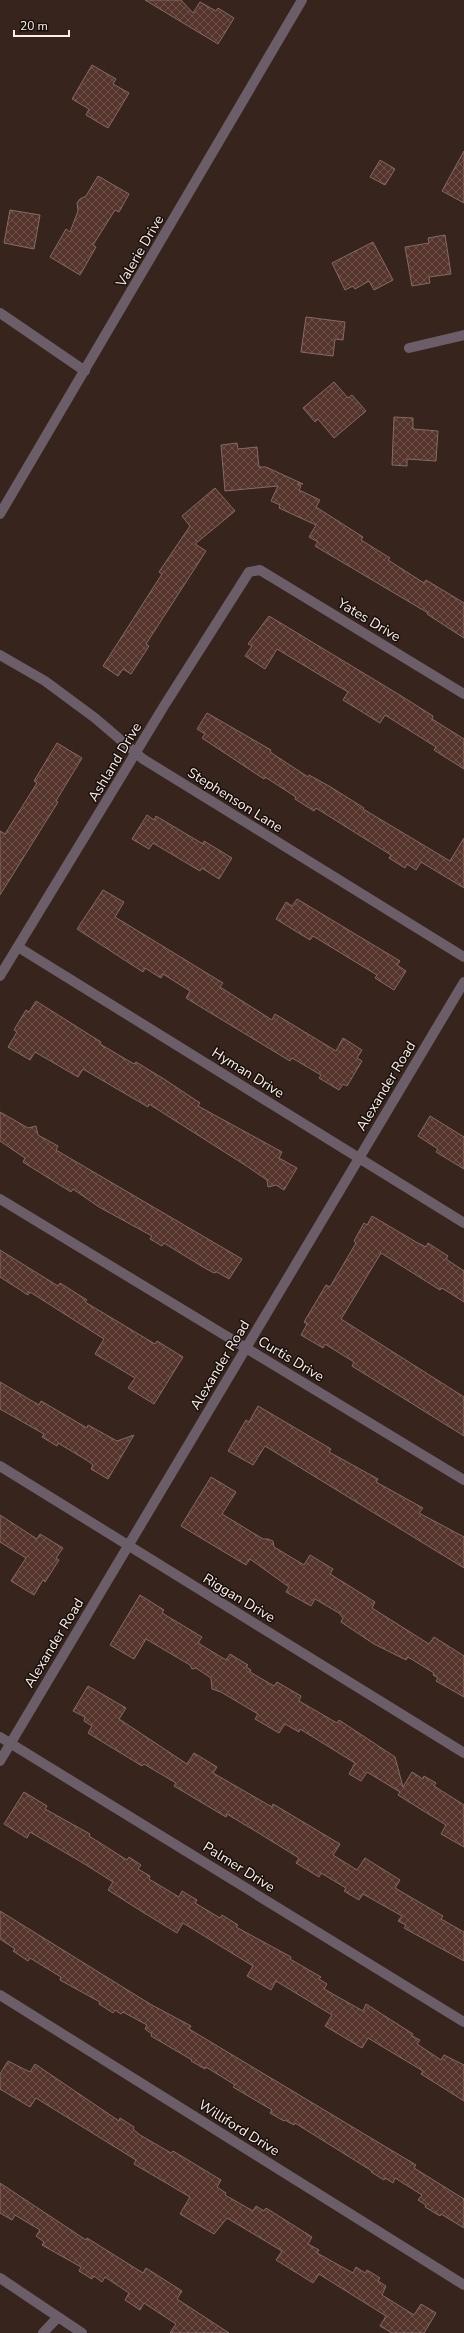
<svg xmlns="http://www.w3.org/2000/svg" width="464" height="2333" viewBox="0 0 464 2333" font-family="'Nunito Sans',sans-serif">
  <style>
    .building { fill: url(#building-cross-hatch); stroke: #846b66 }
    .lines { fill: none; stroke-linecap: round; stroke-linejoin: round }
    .minor { stroke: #6b5e68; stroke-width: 10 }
    .labels { text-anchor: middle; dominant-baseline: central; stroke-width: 3; stroke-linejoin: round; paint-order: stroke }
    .street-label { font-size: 14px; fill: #fceee9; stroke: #18100c }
  </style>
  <defs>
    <pattern id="building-cross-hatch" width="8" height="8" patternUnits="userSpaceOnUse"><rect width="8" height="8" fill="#55342c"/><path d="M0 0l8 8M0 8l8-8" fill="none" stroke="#6e524b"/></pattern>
  </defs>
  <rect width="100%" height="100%" fill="#37241c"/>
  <path class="building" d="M145,0H181L193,13L200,2L216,11L218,8L234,18L218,44Z
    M92,65L116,79L113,84L129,93L108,128L86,115L89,109L72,99Z
    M464,151V203L442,191Z
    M380,160L395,169L385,185L370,177Z
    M98,176L129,194L119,212L115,210L93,245L96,247L80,275L50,257L66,229L70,232L78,211L77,203L80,199L86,196Z
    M10,210L40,215L34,249L4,243Z
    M445,235L451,274L429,277L430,283L412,286L405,247L429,243L428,238Z
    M373,242L393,280L374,290L369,281L355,289L353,286L345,290L332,263Z
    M306,317L345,322L343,340L335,339L333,356L301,352Z
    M334,382L348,398L352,395L366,411L334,438L318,419L315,422L303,408Z
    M394,417L413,418V429L438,431L436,461L407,459V466L392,465Z
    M237,443L238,449L257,447L259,467H266L303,484H297L301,486L299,490L320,500L316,507L363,537L361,540L390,558L388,560L424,583L426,580L464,603V638L427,614L428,613L315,546L318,542L309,537L316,525L279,508L280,505L271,501L278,486L225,491L221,445Z
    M215,488L235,511L195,544L206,551L146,644L149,646L131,674L123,669L118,676L103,666L162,574L159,572L190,526L182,516Z
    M269,616L398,694L433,716L432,719L464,739V769L434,750L436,747L385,715L380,723L343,700L348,692L277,649L265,669L245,656L252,646L248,644Z
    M207,713L271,750L270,752L308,777L309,775L329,786L364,808L363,809L450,861L464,838V888L421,862L416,870L407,864L405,868L389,858L391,855L316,808L314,811L295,799L296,797L265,777L264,779L202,738L205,734L197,729Z
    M57,743L82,758L56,801L58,802L0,895V831L5,834L37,783L34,781Z
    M147,815L154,820L156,816L203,844L204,841L232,858L219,879L202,868L200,871L153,843L149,849L132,839Z
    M103,890L124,902L115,917L223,983L220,987L272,1020L275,1014L336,1051L343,1038L362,1050L357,1058L362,1061L347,1086L343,1084L339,1090L319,1078L321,1075L292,1058L290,1061L186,998L190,991L163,974L161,978L145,968L143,972L77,929Z
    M297,899L400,961L397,965L406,971L394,990L375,978L377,975L313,936L310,940L276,919L286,902L292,906Z
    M36,1001L101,1042L100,1044L134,1064L136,1062L164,1079L200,1103L198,1106L282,1152L279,1158L297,1168L284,1190L276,1185L268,1187L267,1180L245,1165L149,1104L148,1107L83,1069L78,1077L35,1052L30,1060L8,1047L17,1032L14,1030L26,1010L29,1012Z
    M0,1112L28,1128L36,1126L38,1135L58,1146L56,1150L242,1259L229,1279L217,1272L214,1273L203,1267L164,1243L162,1246L150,1239L152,1236L99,1207L73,1189L71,1192L23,1162L25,1158L0,1141Z
    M430,1116L464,1137V1169L436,1152L438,1149L418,1136Z
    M372,1216L416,1242L426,1247L428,1243L448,1256L446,1259L464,1271V1302L442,1288L440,1290L381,1253L341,1319L464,1397V1436L352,1366L354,1362L325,1344L323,1348L301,1335L307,1324L304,1322L326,1285L330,1287L356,1243L354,1241L364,1223L367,1225Z
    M0,1250L58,1286L60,1283L87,1300L85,1302L155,1344L157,1341L183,1357L154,1404L128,1388L135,1378L95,1354L104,1339L30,1292L28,1295L0,1277Z
    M0,1382L39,1405L41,1401L87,1428L88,1425L117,1441L134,1435L108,1479L91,1469L93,1465L88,1461L58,1443L57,1446L42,1437L44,1434L0,1409Z
    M258,1406L331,1449L329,1452L378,1479L376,1482L423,1508L419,1513L464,1537V1568L265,1446L253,1465L228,1451L246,1420L249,1422Z
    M211,1477L236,1492L222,1514L263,1539H268L273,1541L274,1547L304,1565L310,1555L333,1569L330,1574L375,1602L372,1608L429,1644L434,1637L464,1656V1697L436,1681L438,1678L433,1675L434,1673L408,1657L406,1660L374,1644L341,1622L343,1618L339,1613L315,1599L311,1606L286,1592L289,1587L250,1559L246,1565L181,1526Z
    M0,1515L37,1539L40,1534L63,1548L56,1558L59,1560L45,1582L43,1580L34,1595L11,1581L26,1558L0,1542Z
    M140,1595L164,1610L162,1613L202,1637L198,1643L226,1660L230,1654L248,1665L246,1667L251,1670L250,1672L274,1686L277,1682L301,1696L299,1701L337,1723L339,1720L395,1757L403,1787L412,1772L423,1779L424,1776L436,1783L434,1786L464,1805V1847L441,1834L446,1825L398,1795L400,1792L367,1772L361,1781L349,1774L355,1763L300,1729L299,1732L285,1724L279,1733L255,1719L258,1714L221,1692L212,1689L211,1678L196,1668L192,1669L190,1665L146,1639L134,1659L110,1645Z
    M88,1686L126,1708L119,1719L187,1764L194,1753L217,1767L213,1773L272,1807L273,1804L340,1844L333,1855L357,1870L365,1858L400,1880L395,1888L443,1916L441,1919L464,1932V1961L404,1928L406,1925L398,1921L402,1916L363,1894L359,1900L344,1891L346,1888L321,1873L319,1877L296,1863L299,1858L257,1832L227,1814L226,1817L174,1786L176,1783L144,1764L142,1766L88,1733L92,1726L84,1721L85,1717L73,1711Z
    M24,1792L47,1806L45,1809L90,1834L89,1836L127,1860L129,1857L141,1865L138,1869L150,1876L149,1879L179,1897L182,1891L197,1900L195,1903L220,1918L222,1915L238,1925L236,1927L291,1957L290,1959L321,1977L319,1979L327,1984L324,1989L363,2011L366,2004L413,2034L412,2036L420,2040L417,2044L441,2060L444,2055L464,2065V2101L421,2074L423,2071L368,2038L362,2048L325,2026L332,2015L276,1981L271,1990L247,1976L253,1966L183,1923L177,1933L141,1911L108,1890L113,1882L83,1863L30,1832L27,1838L4,1824Z
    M0,1911L150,2004L191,2026L189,2029L416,2165L414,2168L464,2199V2228L441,2214L440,2216L425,2207L426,2205L418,2200L422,2195L395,2178L393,2183L385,2178L384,2180L371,2172L372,2171L295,2123L294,2125L285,2120L284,2121L270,2113L272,2110L233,2087L235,2085L206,2067L205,2069L191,2061L192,2060L151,2036L152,2034L145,2029L147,2025L123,2012L121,2014L115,2010L113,2013L99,2004L100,2002L60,1980L61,1977L30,1958L28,1961L13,1951L15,1949L0,1939Z
    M8,2061L30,2072L35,2064L119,2121L120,2118L134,2127L133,2129L140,2135L171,2153L173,2151L221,2180L217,2187L226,2193L225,2195L253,2211L256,2206L264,2211L266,2208L312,2237L308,2244L319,2250L317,2253L353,2273L356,2267L365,2273L367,2270L380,2278L378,2281L386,2286L382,2295L414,2315L421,2304L436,2313L424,2333H392L380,2326L386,2316L319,2274L313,2283L276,2260L282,2251L227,2218L214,2234L180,2214L190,2197L134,2164L136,2160L36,2098L30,2107L0,2089V2074Z
    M0,2183L86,2240L87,2238L143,2273L146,2268L182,2291L177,2299L229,2333H170L176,2324L144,2303L140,2310L125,2300L129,2293L105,2277L102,2282L94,2276L92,2279L79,2271L81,2267L42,2245L44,2242L36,2236L40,2230L15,2215L12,2220L0,2213Z"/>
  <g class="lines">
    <path class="minor" d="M0,313L85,371
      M409,348L464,335
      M0,514L302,0
      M0,655L45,681L95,718L143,759L464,957
      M18,947L464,1223
      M0,976L164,706L249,572L260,570L464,694
      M0,1199L464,1480
      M0,1466L464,1753
      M0,1737L464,2022
      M0,1761L464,982
      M0,1995L464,2285
      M0,2278L82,2333
      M43,2333L58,2317"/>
  </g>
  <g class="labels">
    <g class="street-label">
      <text transform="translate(140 251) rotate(-60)">Valerie Drive</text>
      <text transform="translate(369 620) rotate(31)">Yates Drive</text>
      <text transform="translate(115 762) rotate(-59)">Ashland Drive</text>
      <text transform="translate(235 800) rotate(32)">Stephenson Lane</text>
      <text transform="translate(248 1073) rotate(32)">Hyman Drive</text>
      <text transform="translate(386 1086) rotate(-59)">Alexander Road</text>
      <text transform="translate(291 1359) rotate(31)">Curtis Drive</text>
      <text transform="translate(220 1365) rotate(-59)">Alexander Road</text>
      <text transform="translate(239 1598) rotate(31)">Riggan Drive</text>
      <text transform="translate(54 1643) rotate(-59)">Alexander Road</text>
      <text transform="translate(239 1867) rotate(32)">Palmer Drive</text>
      <text transform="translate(239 2128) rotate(32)">Williford Drive</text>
    </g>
  </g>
  <path d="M14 30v6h55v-6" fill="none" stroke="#fceee9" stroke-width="2"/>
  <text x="20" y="30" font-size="12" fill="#fceee9" stroke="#18100c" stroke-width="3" paint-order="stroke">20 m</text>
</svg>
